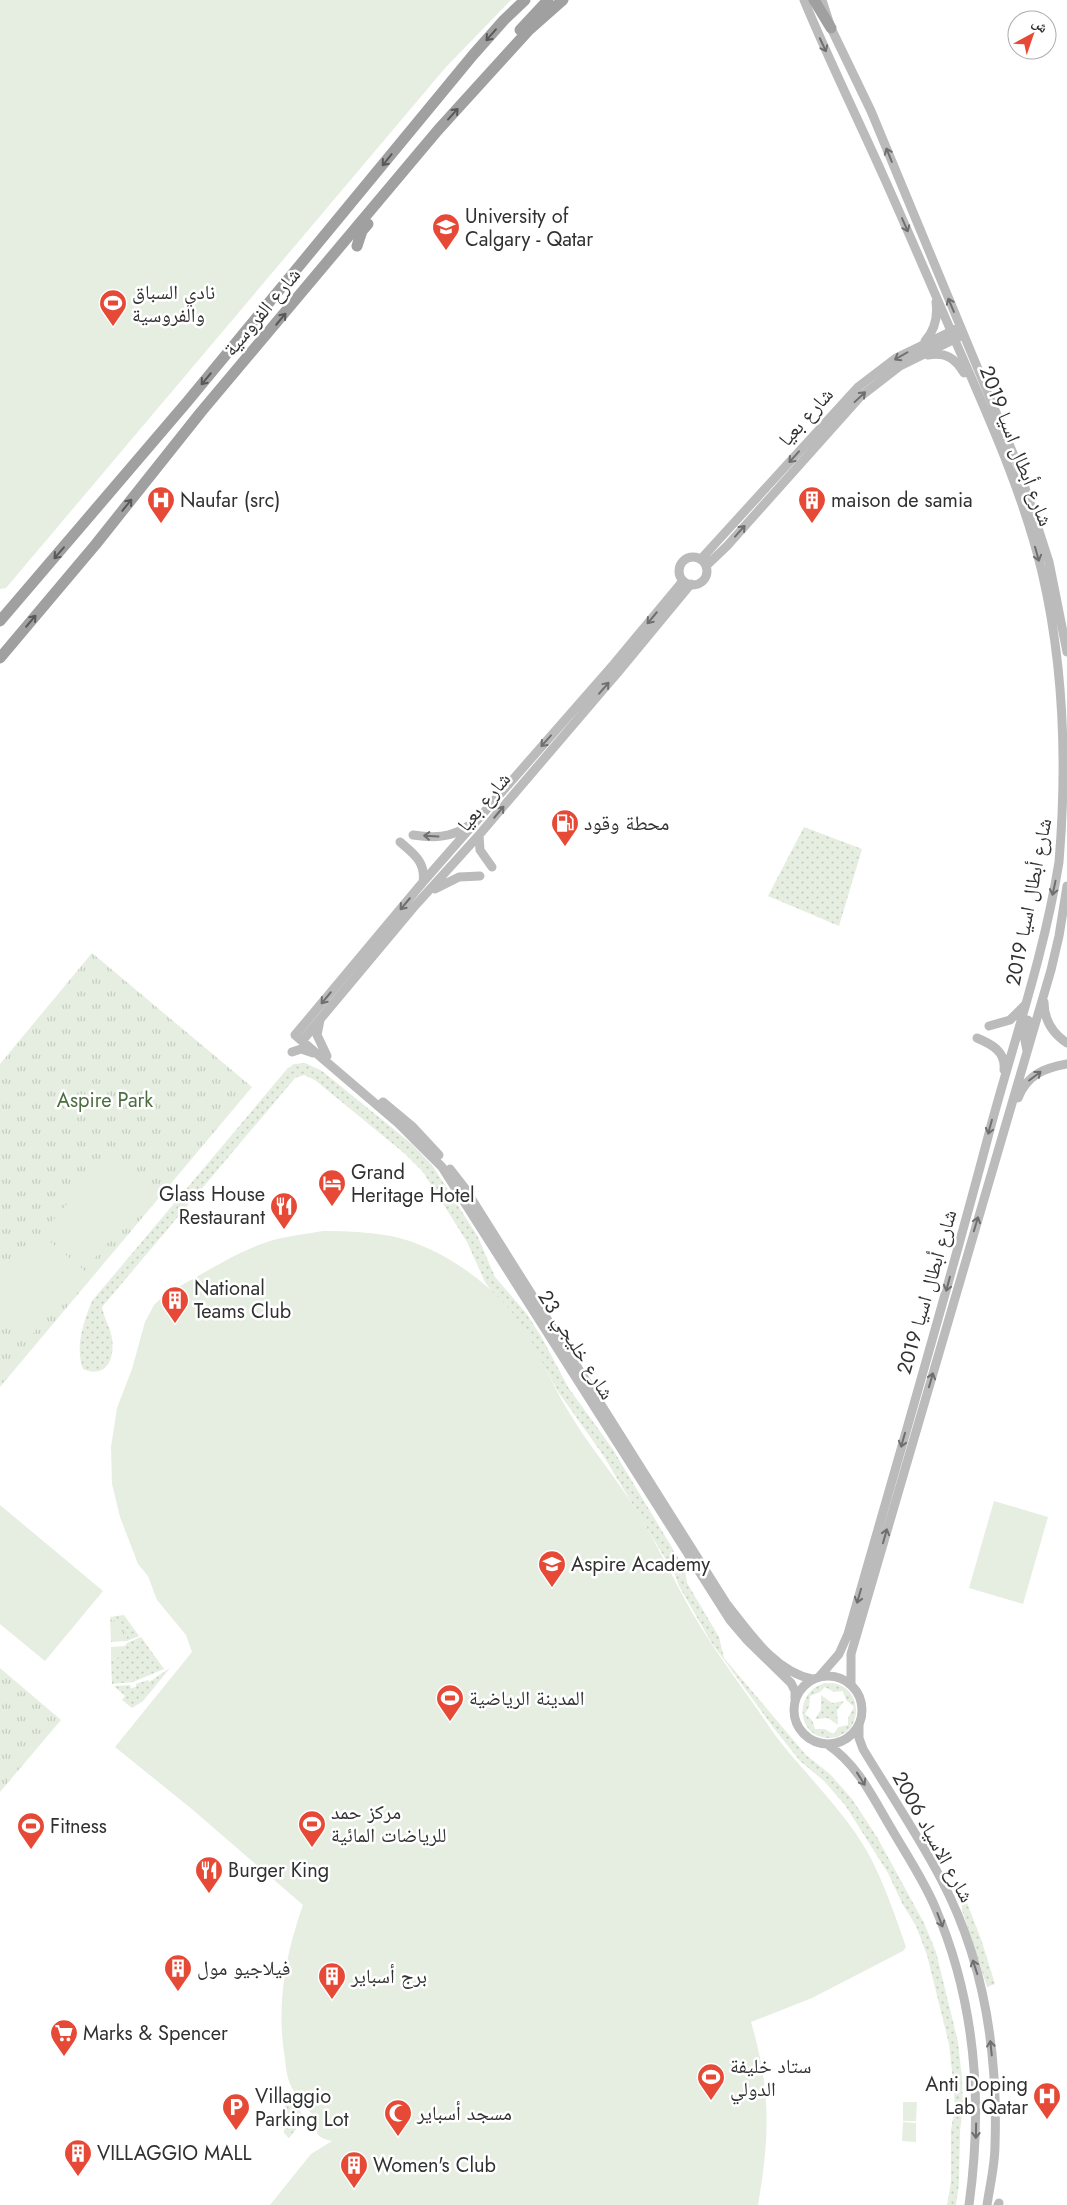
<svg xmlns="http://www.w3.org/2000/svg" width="1067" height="2205" viewBox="0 0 1067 2205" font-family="Jost,'Noto Naskh Arabic',sans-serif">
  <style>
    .grass { fill: url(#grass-dots); fill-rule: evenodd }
    .park { fill: url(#park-tufts) }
    .pitch { fill: #e5eee0 }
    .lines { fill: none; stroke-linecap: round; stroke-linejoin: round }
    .secondary { stroke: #bbb; stroke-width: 9 }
    .trunk { stroke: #a0a0a0; stroke-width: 11 }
    .oneway { stroke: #585858 }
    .oneway2 { stroke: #6f6f6f }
    .labels { text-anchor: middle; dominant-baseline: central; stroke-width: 5; stroke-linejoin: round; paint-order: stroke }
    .poi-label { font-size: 20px; fill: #313131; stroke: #fff; text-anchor: start }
    .street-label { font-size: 20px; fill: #313131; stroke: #fff }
    .park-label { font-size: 20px; fill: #4b6e3e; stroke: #fff }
  </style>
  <defs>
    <pattern id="grass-dots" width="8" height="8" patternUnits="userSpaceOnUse" patternTransform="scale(1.25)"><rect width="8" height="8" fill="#e5eee0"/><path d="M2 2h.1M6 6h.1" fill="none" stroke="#c5cdc1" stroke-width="1.8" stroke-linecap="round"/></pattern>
    <pattern id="park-tufts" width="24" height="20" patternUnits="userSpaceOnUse" patternTransform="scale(1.25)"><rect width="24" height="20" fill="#e5eee0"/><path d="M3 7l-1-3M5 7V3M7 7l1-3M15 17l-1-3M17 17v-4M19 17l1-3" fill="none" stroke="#c5cdc1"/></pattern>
  </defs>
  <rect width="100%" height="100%" fill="#fff"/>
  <path class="grass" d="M804,827L862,849L839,926L768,896Z
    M305,1063L322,1071L412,1144L432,1165L478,1237L495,1277L526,1313L541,1336L568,1387L612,1448L685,1569L687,1583L719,1637L724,1658L806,1755L830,1774L852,1799L877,1837L924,1923L936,1952L958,2042L962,2079L963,2107L960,2131L959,2183L956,2205H947L951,2182V2130L955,2107L953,2080L949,2044L927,1955L916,1926L902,1903L888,1873L845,1805L824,1781L800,1761L773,1727L711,1642L679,1586L675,1575L603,1455L559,1393L545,1368L485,1282L467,1242L423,1172L404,1153L315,1080L304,1075L295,1078L102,1307C104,1318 110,1327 112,1338C115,1358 107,1379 83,1369C75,1347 83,1323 92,1301L287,1069L294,1064Z
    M124,1615L139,1636L127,1641C127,1633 117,1621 110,1618V1617Z
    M141,1637L164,1669L133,1682L112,1684L111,1661L118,1657L127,1643Z
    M170,1668L143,1701L132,1708L122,1700L125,1696L114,1686L130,1685L131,1688L136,1687V1684L148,1680L149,1682Z
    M825,1683C865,1680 866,1736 830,1738C797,1739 792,1692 825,1683ZM825,1687L834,1692L843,1691L846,1700L854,1707L848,1718V1725L839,1727L833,1734L825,1729H815L812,1720L805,1714L809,1707L810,1696L820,1692Z
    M821,1695L832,1703L844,1701L837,1710L838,1725L828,1718L815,1719L821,1710Z
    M961,1887L982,1942L995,1984L987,1987L962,1910Z
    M285,2095L300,2110L303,2120L289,2138L284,2133Z"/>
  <path class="park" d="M92,953L252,1087L0,1387V1064Z
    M110,1619C121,1622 127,1630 127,1641L111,1642Z
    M126,1646L118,1657L111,1661V1647Z
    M0,1668L61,1720L0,1792Z"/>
  <path class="pitch" d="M0,0H511L446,67L6,588L0,589Z
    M106,1158L149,1194L93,1260L50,1224Z
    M323,1231C346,1231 368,1232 391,1236C434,1245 476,1273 506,1305C534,1335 546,1374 567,1409C588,1445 616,1477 638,1513C663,1554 682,1599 709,1640C722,1660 736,1679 750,1699C760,1712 768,1726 778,1739C808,1777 844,1811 868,1853C884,1883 895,1915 906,1947L903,1951L812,1998L751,2022C771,2090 770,2135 758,2205H270L311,2154L332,2141C311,2137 319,2129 313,2117C308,2105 296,2097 291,2086C287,2078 286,2068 285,2059C276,2007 285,1955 303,1905L193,1810L115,1747L192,1652L186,1635L157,1600L148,1576L138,1564L120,1517L112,1484L111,1447L117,1408L132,1369L145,1322L154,1305L167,1293C201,1276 234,1252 270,1241C287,1236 306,1234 323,1231Z
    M41,1234L86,1272L30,1337L0,1311V1282Z
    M994,1501L1048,1517L1023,1604L969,1588Z
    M0,1505L103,1591L45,1661L0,1624Z
    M903,2102H917L916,2121H903Z
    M903,2122L916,2123V2142L902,2141Z"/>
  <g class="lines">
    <path class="secondary" d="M804,0C828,58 856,115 882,173C909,233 935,294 961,354C992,425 1024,497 1042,572C1064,666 1067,766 1059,862C1044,956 1012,1046 988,1137C944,1304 895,1469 848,1634L839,1654L819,1677
      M822,0L831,28L871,111L1017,463L1049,562L1067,652
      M925,341C935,330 938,317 936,302
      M928,355C946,352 955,358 964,373
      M679 571a14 14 0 1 1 28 0a14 14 0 1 1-28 0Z
      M701,559L858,387L896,358L956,329
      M706,566L727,546L860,397L900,366L959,337
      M683,581L614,664L423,882L295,1035L398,1123L442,1167L730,1620L747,1640L791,1683L795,1691V1699
      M413,835C433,838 451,838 468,826
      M479,835L480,850L492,867
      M400,842C413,853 426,862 423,882
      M435,889L459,877L480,876
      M1044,1002C1044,1020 1052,1033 1067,1043
      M320,1020L317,1035L327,1056
      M989,1026L1010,1020L1025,1005
      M977,1038C991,1044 1006,1051 1004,1070
      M302,1041L413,908L479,835L619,671L691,584
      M1027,1051L1024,1035L1028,1020
      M292,1052L301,1049L313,1053
      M1018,1098C1027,1075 1044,1068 1067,1064
      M383,1102L413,1127L439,1155
      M450,1169L464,1187L726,1603C749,1632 774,1671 812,1679
      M794 1710a34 34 0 1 1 68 0a34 34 0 1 1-68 0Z
      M851,1684V1654L1051,970L1059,936L1067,886
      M859,1725V1738L863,1749C889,1792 918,1835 941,1879C984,1960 998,2054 995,2145C995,2165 990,2185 987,2205
      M827,1744C858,1765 872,1796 891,1828C906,1854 923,1879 935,1907C976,2002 983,2104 969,2205
      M998,2205L999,2203"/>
    <path class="trunk" d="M814,0L831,28
      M520,30L548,0
      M357,246L362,231L368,224
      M0,621L187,402L473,55L504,20L525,0
      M0,658L96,544L201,412L438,130L528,31L563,0"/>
  </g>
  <defs><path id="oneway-shaft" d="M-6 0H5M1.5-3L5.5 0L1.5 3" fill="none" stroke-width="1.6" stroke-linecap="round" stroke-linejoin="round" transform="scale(1.25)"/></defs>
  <g class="oneway">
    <use href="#oneway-shaft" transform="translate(491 35) rotate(131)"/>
    <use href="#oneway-shaft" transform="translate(453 114) rotate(-48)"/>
    <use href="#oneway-shaft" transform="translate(387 160) rotate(129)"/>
    <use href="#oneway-shaft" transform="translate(281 319) rotate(-50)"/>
    <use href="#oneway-shaft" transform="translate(206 379) rotate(130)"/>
    <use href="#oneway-shaft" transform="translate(127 505) rotate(-51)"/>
    <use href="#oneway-shaft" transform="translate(59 553) rotate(131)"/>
    <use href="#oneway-shaft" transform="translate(31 621) rotate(-50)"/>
  </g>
  <g class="oneway2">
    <use href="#oneway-shaft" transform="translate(823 45) rotate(65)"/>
    <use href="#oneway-shaft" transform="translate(889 155) rotate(-112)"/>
    <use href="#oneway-shaft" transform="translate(905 225) rotate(66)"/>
    <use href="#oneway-shaft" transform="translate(951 305) rotate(-113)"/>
    <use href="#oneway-shaft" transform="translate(901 356) rotate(150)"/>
    <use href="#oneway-shaft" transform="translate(860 397) rotate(-43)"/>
    <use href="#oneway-shaft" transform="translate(794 457) rotate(132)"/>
    <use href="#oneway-shaft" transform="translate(740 531) rotate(-48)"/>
    <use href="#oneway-shaft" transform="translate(1037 554) rotate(74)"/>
    <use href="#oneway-shaft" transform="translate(652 618) rotate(130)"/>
    <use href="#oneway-shaft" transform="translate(604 688) rotate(-49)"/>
    <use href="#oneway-shaft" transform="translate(546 741) rotate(132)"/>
    <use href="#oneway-shaft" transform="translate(499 812) rotate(-50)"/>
    <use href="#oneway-shaft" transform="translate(431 836) rotate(-177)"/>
    <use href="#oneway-shaft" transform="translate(1054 888) rotate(102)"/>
    <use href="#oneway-shaft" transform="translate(405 904) rotate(130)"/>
    <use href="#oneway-shaft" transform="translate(326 998) rotate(130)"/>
    <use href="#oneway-shaft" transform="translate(1035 1076) rotate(-37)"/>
    <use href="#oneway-shaft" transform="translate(990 1127) rotate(105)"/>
    <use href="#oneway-shaft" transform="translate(976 1224) rotate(-73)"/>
    <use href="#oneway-shaft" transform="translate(948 1284) rotate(105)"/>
    <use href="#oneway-shaft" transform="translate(931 1380) rotate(-74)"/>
    <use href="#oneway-shaft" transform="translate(903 1440) rotate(106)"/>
    <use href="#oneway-shaft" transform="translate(885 1536) rotate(-74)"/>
    <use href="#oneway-shaft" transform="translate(859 1596) rotate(106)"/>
    <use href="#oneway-shaft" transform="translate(861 1779) rotate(58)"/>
    <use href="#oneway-shaft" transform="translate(940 1920) rotate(69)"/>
    <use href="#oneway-shaft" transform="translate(975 1967) rotate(-108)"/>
    <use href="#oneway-shaft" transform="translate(991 2048) rotate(-96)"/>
    <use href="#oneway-shaft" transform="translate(976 2131) rotate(91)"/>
  </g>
  <defs>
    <g id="university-pin" transform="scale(1.4375)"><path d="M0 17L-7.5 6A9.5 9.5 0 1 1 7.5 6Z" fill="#e64a36" stroke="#fff"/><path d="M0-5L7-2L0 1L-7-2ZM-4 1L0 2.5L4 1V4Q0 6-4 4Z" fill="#fff"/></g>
    <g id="stadium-pin" transform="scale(1.4375)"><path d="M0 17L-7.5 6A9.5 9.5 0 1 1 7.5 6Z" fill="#e64a36" stroke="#fff"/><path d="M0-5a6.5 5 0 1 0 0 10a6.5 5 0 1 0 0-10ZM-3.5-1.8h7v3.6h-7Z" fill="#fff"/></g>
    <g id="hospital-pin" transform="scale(1.4375)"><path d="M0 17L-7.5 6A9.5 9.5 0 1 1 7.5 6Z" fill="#e64a36" stroke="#fff"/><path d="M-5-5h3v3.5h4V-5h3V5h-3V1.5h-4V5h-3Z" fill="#fff"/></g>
    <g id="building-pin" transform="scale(1.4375)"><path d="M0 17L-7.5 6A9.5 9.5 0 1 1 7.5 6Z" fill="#e64a36" stroke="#fff"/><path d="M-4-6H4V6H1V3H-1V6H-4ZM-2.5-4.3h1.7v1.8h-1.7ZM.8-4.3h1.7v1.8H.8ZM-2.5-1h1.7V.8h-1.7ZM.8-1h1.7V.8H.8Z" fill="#fff"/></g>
    <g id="fuel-pin" transform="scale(1.4375)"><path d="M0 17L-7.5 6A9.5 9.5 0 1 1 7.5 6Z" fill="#e64a36" stroke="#fff"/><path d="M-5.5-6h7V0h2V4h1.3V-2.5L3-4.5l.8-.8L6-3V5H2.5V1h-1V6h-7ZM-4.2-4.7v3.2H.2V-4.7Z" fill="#fff"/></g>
    <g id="hotel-pin" transform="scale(1.4375)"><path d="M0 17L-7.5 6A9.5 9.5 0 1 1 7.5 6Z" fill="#e64a36" stroke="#fff"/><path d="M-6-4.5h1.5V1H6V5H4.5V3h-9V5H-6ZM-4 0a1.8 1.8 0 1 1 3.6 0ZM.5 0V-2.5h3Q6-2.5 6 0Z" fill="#fff"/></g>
    <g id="restaurant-pin" transform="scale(1.4375)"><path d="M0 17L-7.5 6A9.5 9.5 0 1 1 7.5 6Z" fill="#e64a36" stroke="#fff"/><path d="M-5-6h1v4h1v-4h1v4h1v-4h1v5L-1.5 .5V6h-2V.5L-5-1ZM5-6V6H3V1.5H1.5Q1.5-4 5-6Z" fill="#fff"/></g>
    <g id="school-pin" transform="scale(1.4375)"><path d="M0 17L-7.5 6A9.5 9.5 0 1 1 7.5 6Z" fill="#e64a36" stroke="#fff"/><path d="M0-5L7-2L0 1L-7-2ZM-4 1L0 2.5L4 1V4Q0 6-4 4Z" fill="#fff"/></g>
    <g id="supermarket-pin" transform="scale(1.4375)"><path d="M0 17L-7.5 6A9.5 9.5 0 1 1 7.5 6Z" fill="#e64a36" stroke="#fff"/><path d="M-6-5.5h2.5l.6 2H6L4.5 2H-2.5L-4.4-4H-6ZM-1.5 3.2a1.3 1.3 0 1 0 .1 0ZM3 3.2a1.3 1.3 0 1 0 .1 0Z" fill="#fff"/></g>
    <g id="parking-pin" transform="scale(1.4375)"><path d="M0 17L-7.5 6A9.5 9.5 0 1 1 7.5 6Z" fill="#e64a36" stroke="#fff"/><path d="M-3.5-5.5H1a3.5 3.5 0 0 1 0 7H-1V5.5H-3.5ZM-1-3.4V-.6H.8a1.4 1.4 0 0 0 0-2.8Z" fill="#fff"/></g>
    <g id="mosque-pin" transform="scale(1.4375)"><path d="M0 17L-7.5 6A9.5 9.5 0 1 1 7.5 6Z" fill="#e64a36" stroke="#fff"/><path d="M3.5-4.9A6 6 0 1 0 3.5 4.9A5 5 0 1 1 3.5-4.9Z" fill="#fff"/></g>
  </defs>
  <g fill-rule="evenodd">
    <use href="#university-pin" x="446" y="227"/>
    <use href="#stadium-pin" x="113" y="303"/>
    <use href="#hospital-pin" x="161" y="500"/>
    <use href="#building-pin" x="812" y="500"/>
    <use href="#fuel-pin" x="565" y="823"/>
    <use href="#hotel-pin" x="332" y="1183"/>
    <use href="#restaurant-pin" x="284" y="1206"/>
    <use href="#building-pin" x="175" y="1300"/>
    <use href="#school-pin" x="552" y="1564"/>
    <use href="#stadium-pin" x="450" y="1698"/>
    <use href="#stadium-pin" x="312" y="1824"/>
    <use href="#stadium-pin" x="31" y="1826"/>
    <use href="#restaurant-pin" x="209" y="1870"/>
    <use href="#building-pin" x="178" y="1968"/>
    <use href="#building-pin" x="332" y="1976"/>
    <use href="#supermarket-pin" x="64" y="2033"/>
    <use href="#stadium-pin" x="711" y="2077"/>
    <use href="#hospital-pin" x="1047" y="2096"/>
    <use href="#parking-pin" x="236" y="2107"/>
    <use href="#mosque-pin" x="398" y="2113"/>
    <use href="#building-pin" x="78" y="2153"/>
    <use href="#building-pin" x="354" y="2165"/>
  </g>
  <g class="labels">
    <g class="poi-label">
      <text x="465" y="216">University of<tspan x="465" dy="23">Calgary - Qatar</tspan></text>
      <text x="132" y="292">نادي السباق<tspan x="132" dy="23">والفروسية</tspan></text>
      <text x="180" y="500">Naufar (src)</text>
      <text x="831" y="500">maison de samia</text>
      <text x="584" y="823">محطة وقود</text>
      <text x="351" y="1172">Grand<tspan x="351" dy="23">Heritage Hotel</tspan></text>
      <text x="265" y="1194" text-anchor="end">Glass House<tspan x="265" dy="23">Restaurant</tspan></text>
      <text x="194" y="1288">National<tspan x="194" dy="23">Teams Club</tspan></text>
      <text x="571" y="1564">Aspire Academy</text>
      <text x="469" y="1698">المدينة الرياضية</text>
      <text x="331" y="1812">مركز حمد<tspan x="331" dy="23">للرياضات المائية</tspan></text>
      <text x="50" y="1826">Fitness</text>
      <text x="228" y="1870">Burger King</text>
      <text x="197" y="1968">فيلاجيو مول</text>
      <text x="351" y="1976">برج أسباير</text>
      <text x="83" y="2033">Marks &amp; Spencer</text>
      <text x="730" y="2066">ستاد خليفة<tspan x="730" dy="23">الدولي</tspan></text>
      <text x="1028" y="2084" text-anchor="end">Anti Doping<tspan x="1028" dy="23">Lab Qatar</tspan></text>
      <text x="255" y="2096">Villaggio<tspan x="255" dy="23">Parking Lot</tspan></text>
      <text x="417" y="2113">مسجد أسباير</text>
      <text x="97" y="2153">VILLAGGIO MALL</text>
      <text x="373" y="2165">Women's Club</text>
    </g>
    <g class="street-label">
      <text transform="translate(262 312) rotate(-50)">شارع الفروسية</text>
      <text transform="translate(806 417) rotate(-48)">شارع بعيا</text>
      <text transform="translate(1016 446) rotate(69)">شارع أبطال اسيا 2019</text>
      <text transform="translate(484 802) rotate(-50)">شارع بعيا</text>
      <text transform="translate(1029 902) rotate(-79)">شارع أبطال اسيا 2019</text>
      <text transform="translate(927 1292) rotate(-74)">شارع أبطال اسيا 2019</text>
      <text transform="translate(576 1345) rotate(58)">شارع خليجي 23</text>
      <text transform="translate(933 1837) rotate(61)">شارع الاسياد 2006</text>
    </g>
    <g class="park-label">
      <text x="105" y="1100">Aspire Park</text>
    </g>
  </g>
  <g transform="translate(1032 35) rotate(40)"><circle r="24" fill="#ffffff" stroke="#adadad"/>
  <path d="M0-4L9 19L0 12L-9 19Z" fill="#e64a36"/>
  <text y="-8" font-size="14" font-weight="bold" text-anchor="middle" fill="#313131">ش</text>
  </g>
</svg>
